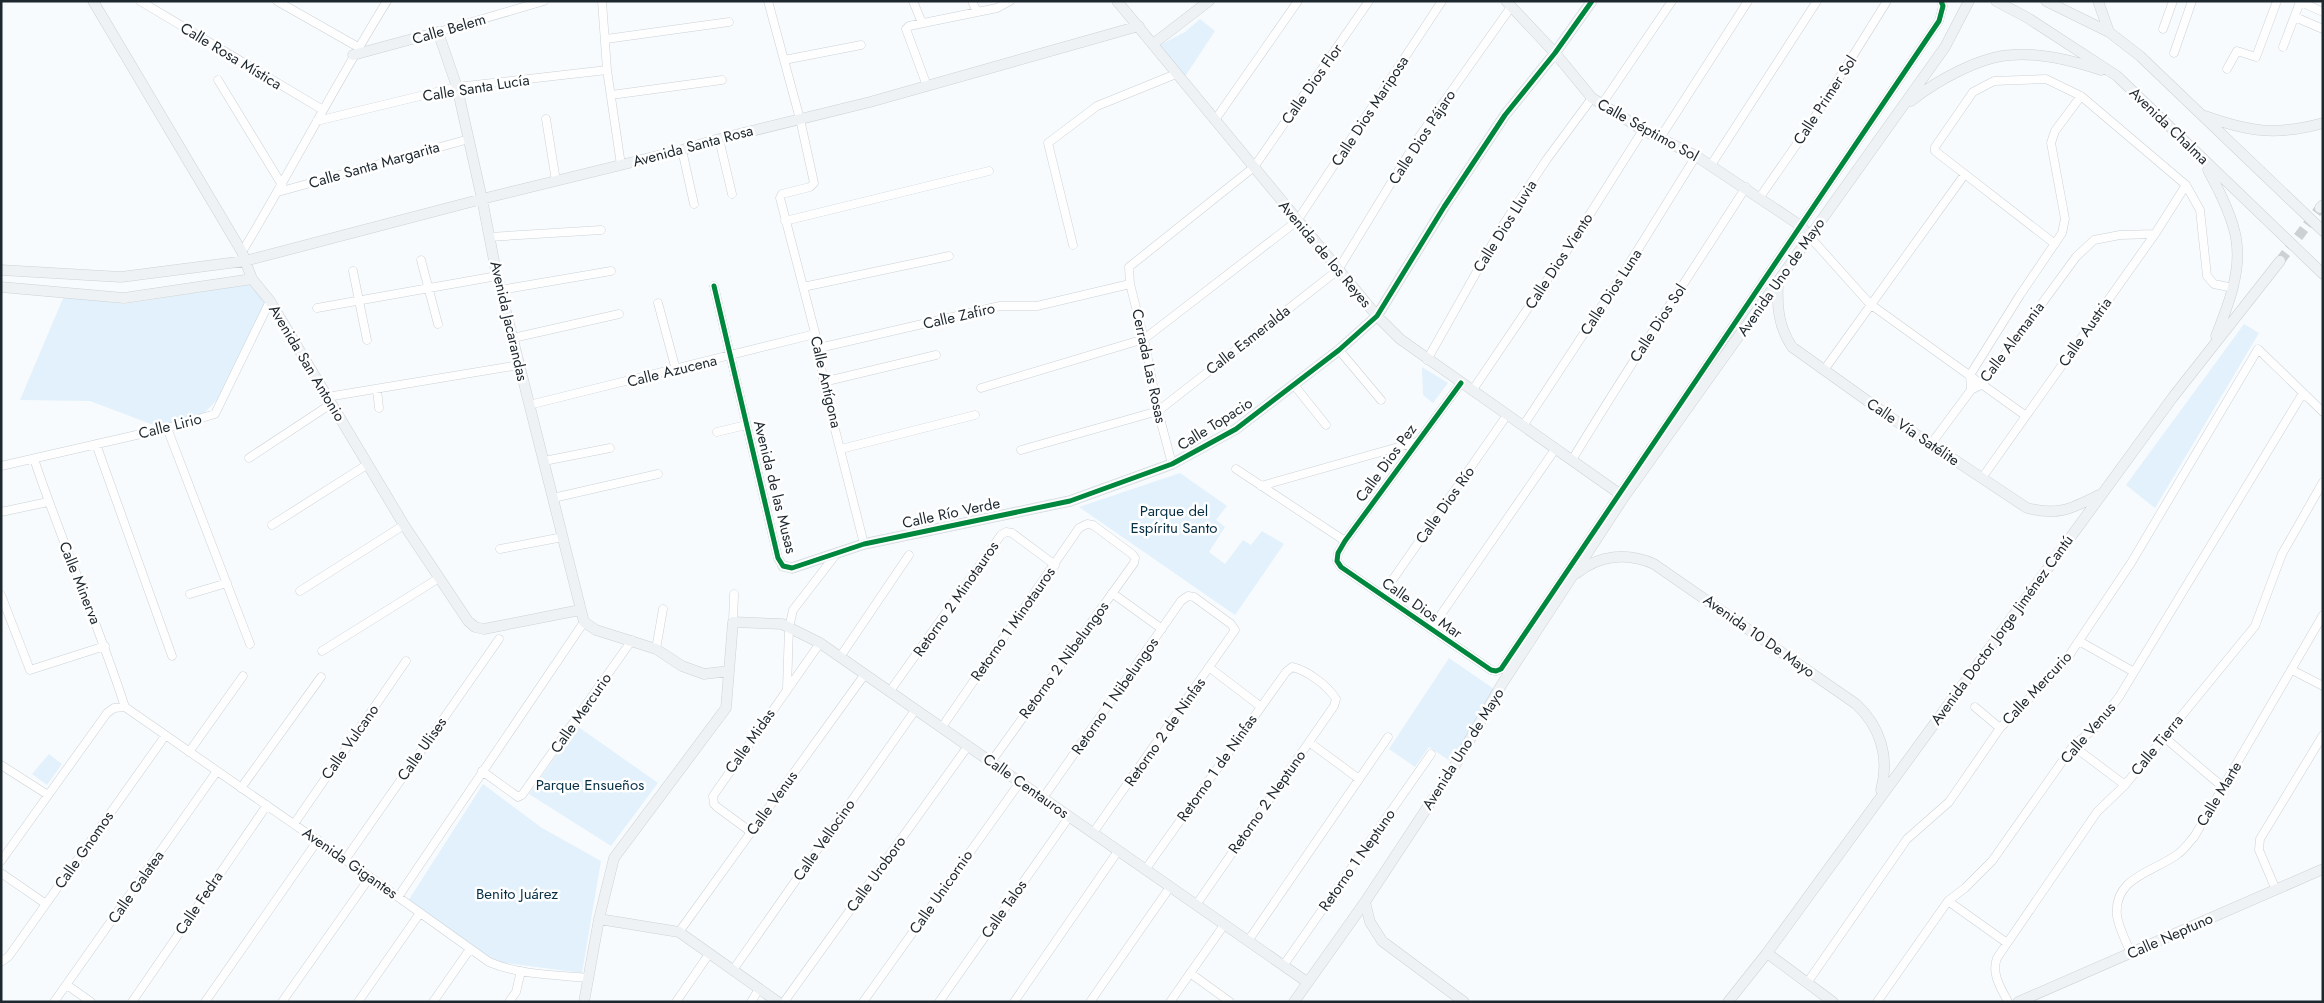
<svg xmlns="http://www.w3.org/2000/svg" width="2324" height="1003" viewBox="0 0 2324 1003" font-family="Jost,sans-serif">
  <style>
    .green { fill: #e2f1fb }
    .lines { fill: none; stroke-linecap: round; stroke-linejoin: round }
    .secondary-tunnel { stroke: #ccd1d4; stroke-width: 10; stroke-dasharray: 10 5; stroke-linecap: butt }
    .street-casing { stroke: #cbd2d6; stroke-width: 9 }
    .secondary-casing { stroke: #cbd2d6; stroke-width: 11 }
    .street { stroke: #fefeff; stroke-width: 8 }
    .secondary { stroke: #eff2f4; stroke-width: 10 }
    .cycleway-casing { stroke: #fff; stroke-width: 8 }
    .cycleway { stroke: #00873e; stroke-width: 5 }
    .labels { text-anchor: middle; dominant-baseline: central; stroke-width: 5; stroke-linejoin: round; paint-order: stroke }
    .street-label { font-size: 15px; fill: #1d272e; stroke: #fff }
    .park-label { font-size: 15px; fill: #052f45; stroke: #fff }
  </style>
  <rect width="100%" height="100%" fill="#f8fbfd"/>
  <path class="green" d="M1200,19L1215,31L1184,78L1158,46L1185,32Z
    M252,284L267,303L224,393L202,415L159,427L90,401L20,400L64,296L124,304Z
    M2244,324L2259,333L2155,508L2126,485Z
    M1422,367L1448,383L1433,403L1423,395Z
    M1180,473L1227,506L1216,520L1225,527L1209,552L1225,564L1243,540L1251,545L1262,531L1284,544L1235,615L1079,507Z
    M1449,658L1497,691L1450,761L1429,747L1415,767L1389,749Z
    M577,726L658,783L611,846L529,794Z
    M49,754L62,764L47,785L32,774Z
    M483,784L542,828L601,861L582,973L491,961L408,901Z"/>
  <g class="lines">
    <path class="secondary-tunnel" d="M2280,261L2320,208"/>
    <g class="street-casing">
      <path id="street" d="M140,1L323,110
        M277,1L358,47
        M602,1L607,70L621,165
        M768,1L800,119L814,183L810,187L782,194L780,198L819,348L823,382L864,544
        M913,1L922,23
        M972,1L977,12
        M2299,1L2323,12
        M2295,17L2323,29
        M2163,29L2173,1
        M438,32L544,1
        M606,39L729,22
        M2283,47L2300,2
        M2174,53L2192,1
        M784,60L861,45
        M2227,69L2237,51L2256,57L2277,1
        M218,80L282,185
        M927,86L906,29L909,26L997,8L1010,1
        M611,95L722,80
        M1602,104L1672,1
        M546,119L556,181
        M1215,120L1298,1
        M317,121L457,87L607,70
        M1660,138L1748,1
        M719,139L732,194
        M682,150L694,204
        M1711,165L1817,1
        M278,192L469,139
        M1760,197L1808,128L1887,1
        M785,221L989,171
        M1809,236L1870,304L2026,416
        M489,237L601,230
        M2055,244L1935,151V147L1973,92L1994,81L2046,79L2081,96L2186,185L2200,210L2207,276L2214,284L2233,288
        M1073,245L1048,143L1097,106L1176,74
        M242,252C292,169 336,83 387,1
        M421,260L438,324
        M353,271L367,340
        M714,286L778,558L783,566
        M803,287L949,256
        M500,290L611,271
        M658,303L676,370
        M317,308L497,276
        M513,338L619,314
        M819,348L1000,306H1037L1130,284
        M1339,350L1381,400
        M1427,360L1503,225L1547,159L1592,98
        M1824,370L1965,174
        M823,382L936,355
        M1461,383L1345,541L1338,553L1337,561L1341,567L1491,670L1496,671L1501,669L1939,21L1943,6L1941,1
        M1294,385L1326,425
        M981,388L1144,339L1297,221L1442,1
        M377,390L379,408
        M1971,390L1970,375L2020,295L2062,233L2065,219L2051,143L2055,131L2081,96
        M1472,391L1566,252L1643,130
        M327,397L519,365
        M529,405L815,334
        M1523,426L1619,280L1696,156
        M167,428L250,644
        M717,432L746,425
        M96,444L172,656
        M1931,444L1971,390L1983,384L2076,257L2094,240L2120,235L2155,234
        M841,449L975,415
        M1021,450L1158,411L1338,270L1419,137L1511,7
        M249,458L331,404
        M34,459C62,543 98,623 125,707
        M1572,460C1628,367 1688,278 1746,187
        M544,461L610,448
        M1172,464L1158,411L1144,339L1130,284L1129,267L1254,167L1369,1
        M1,466L167,428L215,414L270,301
        M1236,469L1345,541
        M1982,478L2155,234L2186,185
        M1261,486L1416,442
        M553,498L658,474
        M1,512L48,502
        M272,525L368,464
        M500,549L563,537
        M300,591L404,525
        M1112,593L1162,629
        M190,594L227,583
        M1,595L30,670L105,646
        M1382,595L1507,415
        M733,622L734,594
        M1431,629L1556,448
        M2079,641L2134,672
        M656,649L663,609
        M322,651L439,578
        M840,657L909,555
        M1210,668L1260,706
        M2292,670L2323,686
        M787,689L789,628L793,610L837,553
        M890,691L1001,535L1006,532L1012,533L1055,565
        M125,707L370,877L489,962C519,975 556,975 589,978
        M1975,707L2000,728
        M942,727L1079,528L1087,524L1093,525L1132,554L1135,558L1134,563L991,762
        M2164,737L2224,788
        M1309,742L1359,779
        M2073,746L2125,785
        M189,752L243,676
        M1,765L48,795
        M482,771L518,797L522,795L632,640
        M241,788L321,677
        M1043,798L1181,601L1188,596L1194,597L1231,624L1235,630L1093,833
        M294,824L406,661
        M751,832L717,807L714,804L713,796L820,643
        M345,860L499,639
        M1,861L107,713L114,708L125,707
        M1145,870L1286,672L1292,667C1307,670 1328,686 1336,699L1334,706L1196,905
        M1,873L46,904
        M2276,890L2259,850L2260,839L2323,735
        M398,897L584,622
        M1948,901L2007,943
        M679,932L865,674
        M1248,941L1388,737
        M2131,953C2126,942 2119,928 2117,916C2113,877 2154,872 2178,854C2184,850 2189,842 2194,837L2323,615
        M1,962L9,956L165,736
        M1283,966L1431,754
        M733,970L916,709
        M1190,973L1230,1002
        M1807,983L1907,839L1949,802L2000,728L2064,663L2131,563L2258,349L2323,412
        M67,985L91,1002
        M54,1002L217,771
        M132,1002L267,805
        M205,1002L318,840
        M282,1002L370,877
        M358,1002L420,913
        M433,1002L470,949
        M509,1002L516,992L521,971
        M676,1002L709,954
        M751,1002L759,989
        M784,1002L968,746
        M863,1002L1020,782
        M939,1002L1069,817
        M1014,1002L1118,851
        M1090,1002L1170,887
        M1170,1002L1224,925
        M1877,1002L1948,901L1965,888L1992,861L2073,746L2096,727L2119,697L2303,393
        M2008,1002C2001,988 1991,974 1997,958L2097,812L2125,785L2255,626L2282,554L2323,482"/>
    </g>
    <g class="secondary-casing">
      <path id="secondary" d="M93,1L242,252L252,279L270,301L404,525L468,621L475,627L484,629L580,610
        M1117,1L1377,316L1400,339L1624,497
        M1506,1L1555,53L1592,98L1643,130L1696,156L1801,226L1809,236
        M1996,1L2028,18L2117,76L2323,274
        M2046,1L2109,32L2140,56L2323,231
        M2098,1L2109,32
        M1153,44L1209,1
        M353,55L438,32L457,87L482,199L497,276L584,622L596,630L656,649L682,666L704,674L729,671
        M1911,101C1936,81 1979,57 2011,55C2040,52 2074,61 2101,70
        M2205,116C2250,132 2276,136 2323,123
        M2208,170C2219,190 2232,215 2236,238C2242,271 2228,306 2216,336
        M2320,208L2323,205
        M1,270L121,277L245,261L482,199L682,150L719,139L870,102L1139,26
        M1778,282C1777,306 1778,326 1792,347L1890,417L2027,508C2058,516 2071,509 2099,495
        M1,287L124,298L252,279
        M783,566L792,568L864,544L1070,501L1172,464L1236,429L1339,350L1377,316L1444,207L1505,115L1555,53L1592,1
        M1577,573C1599,555 1627,552 1654,564L1856,704C1880,726 1890,757 1881,790
        M1365,902L1370,922L1382,941L1464,1002
        M599,919L679,932L778,1002
        M1767,953L1833,1002
        M584,1002L599,919L614,858L726,708L733,622L782,624L820,643L1307,982
        M1294,1002L1365,902L1454,767L1502,684L1624,497L1945,47L1969,1
        M1728,1002L1767,953L2173,397L2280,261
        M2018,1002L2323,869"/>
    </g>
    <use href="#street" class="street"/>
    <use href="#secondary" class="secondary"/>
    <g class="cycleway-casing">
      <path id="cycleway" d="M714,286L778,558L783,566L792,568L864,544L1070,501L1172,464L1236,429L1339,350L1377,316L1444,207L1505,115L1555,53L1592,1
        M1461,383L1345,541L1338,553L1337,561L1341,567L1491,670L1496,671L1501,669L1939,21L1943,6L1941,1"/>
    </g>
    <use href="#cycleway" class="cycleway"/>
  </g>
  <g class="labels">
    <g class="street-label">
      <text transform="translate(449 29) rotate(-16)">Calle Belem</text>
      <text transform="translate(231 56) rotate(31)">Calle Rosa Mística</text>
      <text transform="translate(1312 84) rotate(-55)">Calle Dios Flor</text>
      <text transform="translate(476 88) rotate(-9)">Calle Santa Lucía</text>
      <text transform="translate(1825 100) rotate(-57)">Calle Primer Sol</text>
      <text transform="translate(1370 111) rotate(-57)">Calle Dios Mariposa</text>
      <text transform="translate(2169 126) rotate(44)">Avenida Chalma</text>
      <text transform="translate(1648 130) rotate(29)">Calle Séptimo Sol</text>
      <text transform="translate(1422 137) rotate(-57)">Calle Dios Pájaro</text>
      <text transform="translate(693 146) rotate(-15)">Avenida Santa Rosa</text>
      <text transform="translate(374 165) rotate(-16)">Calle Santa Margarita</text>
      <text transform="translate(1505 226) rotate(-58)">Calle Dios Lluvia</text>
      <text transform="translate(1325 254) rotate(50)">Avenida de los Reyes</text>
      <text transform="translate(1559 261) rotate(-57)">Calle Dios Viento</text>
      <text transform="translate(1781 277) rotate(-55)">Avenida Uno de Mayo</text>
      <text transform="translate(1611 292) rotate(-57)">Calle Dios Luna</text>
      <text transform="translate(959 316) rotate(-13)">Calle Zafiro</text>
      <text transform="translate(509 321) rotate(77)">Avenida Jacarandas</text>
      <text transform="translate(1658 323) rotate(-57)">Calle Dios Sol</text>
      <text transform="translate(2085 332) rotate(-55)">Calle Austria</text>
      <text transform="translate(1248 340) rotate(-38)">Calle Esmeralda</text>
      <text transform="translate(2012 342) rotate(-53)">Calle Alemania</text>
      <text transform="translate(307 363) rotate(59)">Avenida San Antonio</text>
      <text transform="translate(1149 366) rotate(78)">Cerrada Las Rosas</text>
      <text transform="translate(672 371) rotate(-14)">Calle Azucena</text>
      <text transform="translate(826 382) rotate(77)">Calle Antígona</text>
      <text transform="translate(1215 424) rotate(-32)">Calle Topacio</text>
      <text transform="translate(170 426) rotate(-14)">Calle Lirio</text>
      <text transform="translate(1913 432) rotate(34)">Calle Vía Satélite</text>
      <text transform="translate(1386 463) rotate(-54)">Calle Dios Pez</text>
      <text transform="translate(775 487) rotate(76)">Avenida de las Musas</text>
      <text transform="translate(1445 505) rotate(-55)">Calle Dios Río</text>
      <text transform="translate(951 513) rotate(-12)">Calle Río Verde</text>
      <text transform="translate(80 583) rotate(68)">Calle Minerva</text>
      <text transform="translate(956 599) rotate(-55)">Retorno 2 Minotauros</text>
      <text transform="translate(1422 608) rotate(35)">Calle Dios Mar</text>
      <text transform="translate(1013 624) rotate(-55)">Retorno 1 Minotauros</text>
      <text transform="translate(2002 630) rotate(-54)">Avenida Doctor Jorge Jiménez Cantú</text>
      <text transform="translate(1759 636) rotate(35)">Avenida 10 De Mayo</text>
      <text transform="translate(1064 660) rotate(-54)">Retorno 2 Nibelungos</text>
      <text transform="translate(2037 688) rotate(-47)">Calle Mercurio</text>
      <text transform="translate(1115 696) rotate(-55)">Retorno 1 Nibelungos</text>
      <text transform="translate(581 713) rotate(-55)">Calle Mercurio</text>
      <text transform="translate(1165 732) rotate(-55)">Retorno 2 de Ninfas</text>
      <text transform="translate(2088 733) rotate(-49)">Calle Venus</text>
      <text transform="translate(750 741) rotate(-55)">Calle Midas</text>
      <text transform="translate(350 742) rotate(-55)">Calle Vulcano</text>
      <text transform="translate(2157 745) rotate(-51)">Calle Tierra</text>
      <text transform="translate(422 749) rotate(-55)">Calle Ulises</text>
      <text transform="translate(1463 749) rotate(-58)">Avenida Uno de Mayo</text>
      <text transform="translate(1217 768) rotate(-55)">Retorno 1 de Ninfas</text>
      <text transform="translate(1026 786) rotate(35)">Calle Centauros</text>
      <text transform="translate(2219 794) rotate(-59)">Calle Marte</text>
      <text transform="translate(1267 802) rotate(-55)">Retorno 2 Neptuno</text>
      <text transform="translate(772 803) rotate(-54)">Calle Venus</text>
      <text transform="translate(824 840) rotate(-55)">Calle Vellocino</text>
      <text transform="translate(84 850) rotate(-55)">Calle Gnomos</text>
      <text transform="translate(1357 860) rotate(-55)">Retorno 1 Neptuno</text>
      <text transform="translate(350 863) rotate(35)">Avenida Gigantes</text>
      <text transform="translate(876 874) rotate(-54)">Calle Uroboro</text>
      <text transform="translate(136 887) rotate(-55)">Calle Galatea</text>
      <text transform="translate(941 892) rotate(-55)">Calle Unicornio</text>
      <text transform="translate(199 903) rotate(-56)">Calle Fedra</text>
      <text transform="translate(1004 909) rotate(-55)">Calle Talos</text>
      <text transform="translate(2170 936) rotate(-24)">Calle Neptuno</text>
    </g>
    <g class="park-label">
      <text x="1174" y="511">Parque del<tspan x="1174" dy="17">Espíritu Santo</tspan></text>
      <text x="590" y="785">Parque Ensueños</text>
      <text x="517" y="894">Benito Juárez</text>
    </g>
  </g>
  <rect width="2324" height="1003" fill="none" stroke="#1d272e" stroke-width="5"/>
</svg>
